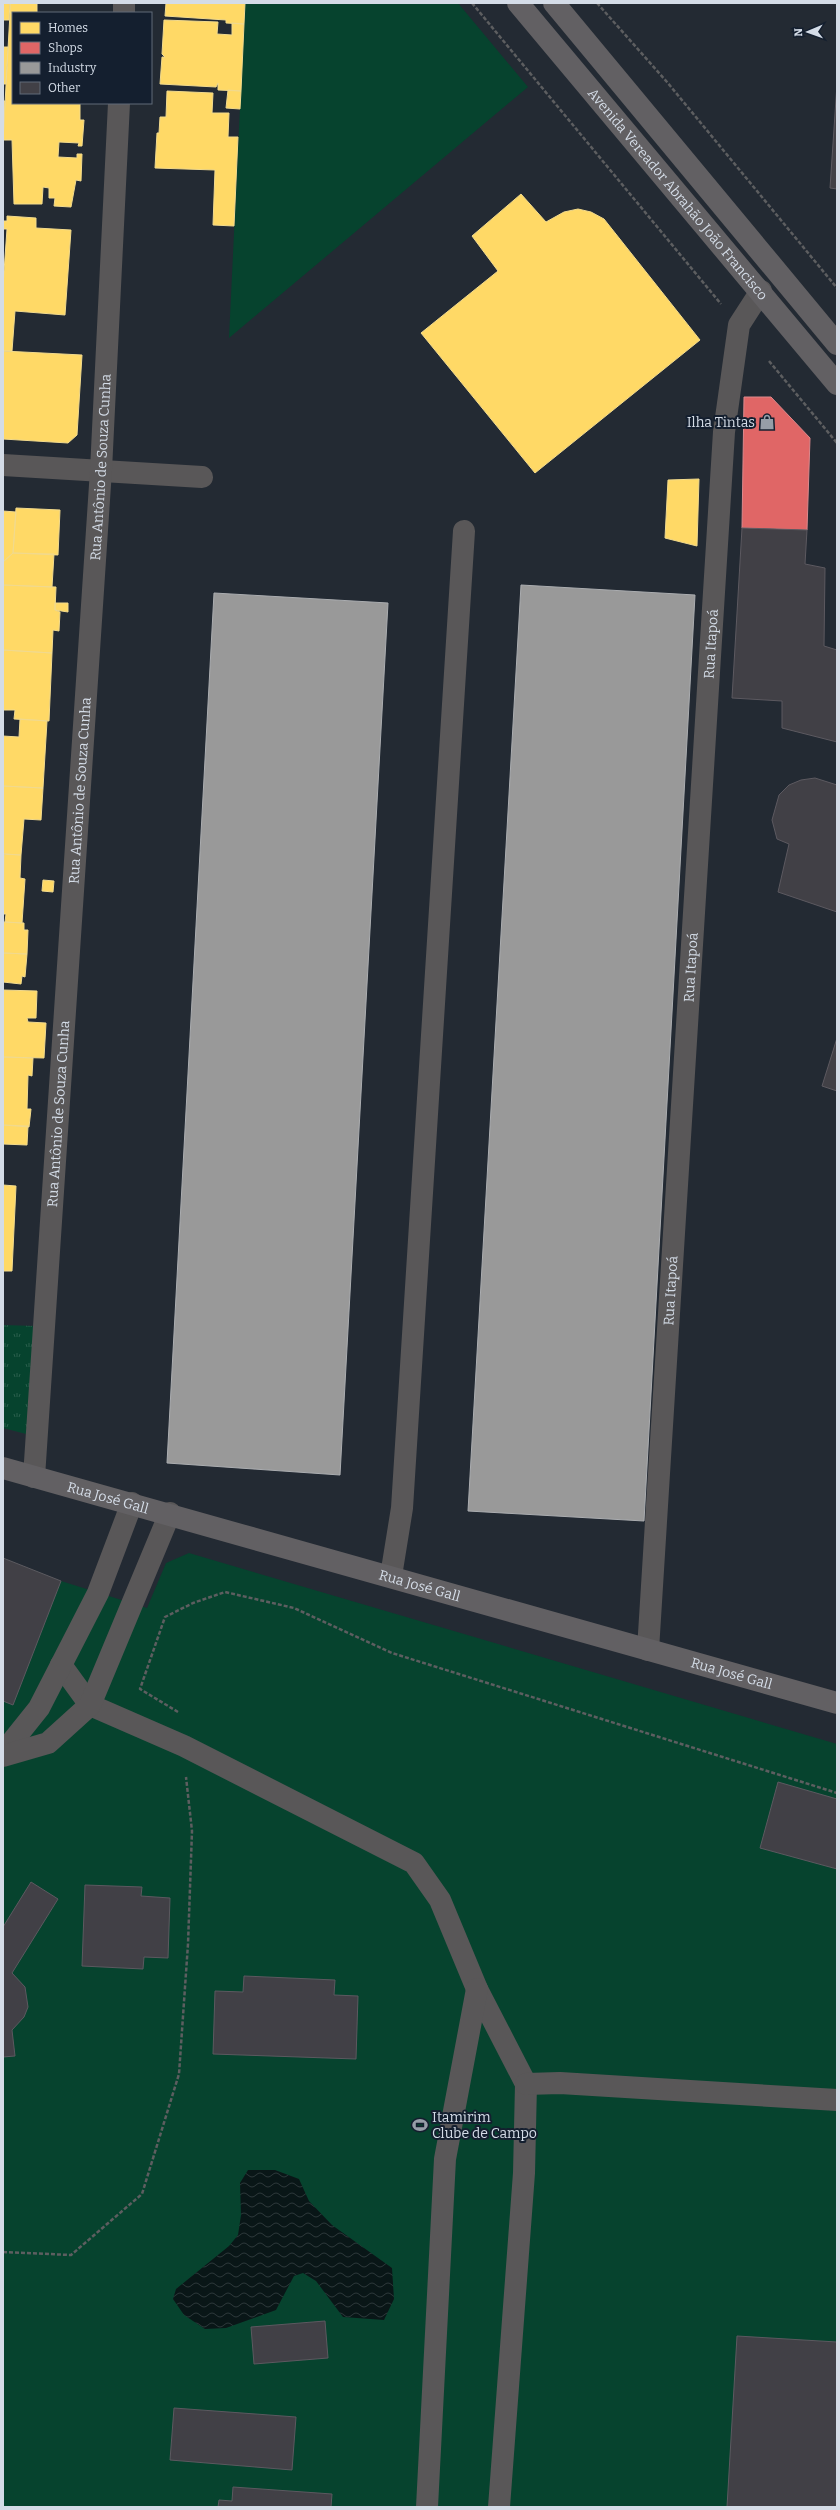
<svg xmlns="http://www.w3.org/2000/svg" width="840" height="2510" viewBox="0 0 840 2510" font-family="Bitter,serif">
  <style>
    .grass { fill: #06432e }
    .park { fill: url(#park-tufts) }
    .water { fill: url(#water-waves) }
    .homes { fill: #ffd966; stroke: #f2da8d }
    .shops { fill: #e06666; stroke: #dc898d }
    .industry { fill: #999; stroke: #abadb0 }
    .building { fill: #414046; stroke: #5c5960 }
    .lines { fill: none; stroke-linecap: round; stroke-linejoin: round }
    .path { stroke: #5d5e60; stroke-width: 2.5; stroke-dasharray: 4 2; stroke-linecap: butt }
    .minor { stroke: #595758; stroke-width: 22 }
    .major { stroke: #626063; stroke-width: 22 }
    .labels { text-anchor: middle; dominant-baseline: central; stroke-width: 4; stroke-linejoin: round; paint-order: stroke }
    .street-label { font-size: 14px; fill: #d4dce7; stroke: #141f2f }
    .poi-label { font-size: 14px; fill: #d4dce7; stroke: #141f2f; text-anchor: end }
  </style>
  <defs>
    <pattern id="park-tufts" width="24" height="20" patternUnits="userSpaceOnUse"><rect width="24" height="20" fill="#06432e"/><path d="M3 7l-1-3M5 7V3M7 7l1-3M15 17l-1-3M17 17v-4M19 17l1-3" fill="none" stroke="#295e4c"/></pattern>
    <pattern id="water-waves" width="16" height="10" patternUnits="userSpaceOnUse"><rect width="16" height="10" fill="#091617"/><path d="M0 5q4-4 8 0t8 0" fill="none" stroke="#2c3739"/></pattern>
  </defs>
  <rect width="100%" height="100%" fill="#232a33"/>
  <path class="grass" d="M245,3H458L528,87L229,338Z
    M189,1553L837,1744V2507H3V1558L61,1581L147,1608L166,1563Z"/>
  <path class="park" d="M3,1325L36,1326L30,1435L3,1428Z"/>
  <path class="water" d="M248,2170H275L299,2179L309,2201L332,2225L392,2268L394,2299L384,2320L343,2317L316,2281L303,2273L294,2276L276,2310L226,2328L205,2329L184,2315L173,2299L176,2289L229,2246L238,2235L241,2215L240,2183Z"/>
  <path class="homes" d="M3,3H10L9,20H3Z
    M10,3H37V13H10Z
    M166,3H245L244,24L226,23V20L165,16Z
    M10,13H17H13V103H80V120H84L82,146H78L79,143L59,142L58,157L77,158V154H82L81,181L76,180L71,207L54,206L55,198H49V188L43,187L42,204H14L12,140H3Z
    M164,20L218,22L217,34L232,35V23L244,24L241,91L218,90V83L216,87L160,84L162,57H165L162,54Z
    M3,47H8L6,84H3Z
    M228,90L241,91L240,109L226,108Z
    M167,91L213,93L212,113H229L228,137H238L234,226L213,225L215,170L155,168L157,133H159L160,117H166Z
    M3,101H5L3,144Z
    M521,194L546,222L564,212L578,209L591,212L604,219L700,340L535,473L421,333L498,271L472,236Z
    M7,216L36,218V228L71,230L65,315L15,311L12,351H3V286L7,229H3V221H7Z
    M3,351L82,355L77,435L68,443L3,439Z
    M699,479L697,546L665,538L668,480Z
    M16,508L60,510L58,555L13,553Z
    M3,511L16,512L13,553L3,562Z
    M13,553L54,554L52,587L3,585V562Z
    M3,585L56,587L55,610L60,612L59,631L53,630L52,653L3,650Z
    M55,603H68V612L55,610Z
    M3,650L52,653L49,721L14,719L15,710H3Z
    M20,719L47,721L43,788L3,786V736L19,737Z
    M3,786L43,788L41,820L24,819L21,855L3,854Z
    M4,854L21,855L20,878L25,879L22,923L5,922L6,914H3Z
    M43,880L54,881L53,892L42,891Z
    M3,922L24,923V930H28L27,954L3,953Z
    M3,953L27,954L25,977L22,976L21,984L3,982Z
    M3,990L37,991L36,1018H27L28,1022L46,1023L44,1058L3,1057Z
    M3,1057L33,1058L32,1076L28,1075L27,1109H31L29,1127L3,1125Z
    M3,1125L28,1126L27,1145L3,1144Z
    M3,1185L16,1186L12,1271H3Z"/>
  <path class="shops" d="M744,397H771L810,438L807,530L742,528Z"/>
  <path class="industry" d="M521,585L695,595L644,1521L468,1511Z
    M214,593L388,603L340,1475L167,1463Z"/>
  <path class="building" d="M837,84V189L830,188Z
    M742,528L807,530L805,564L825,568L824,646L837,650V742L782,728V701L732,698Z
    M815,778L837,785V912L778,892L789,844L777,839L772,820L779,795L789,785L801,780Z
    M837,1038V1091L822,1086Z
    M3,1558L61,1581L13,1705L3,1701Z
    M778,1782L837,1799V1869L760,1848Z
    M31,1882L58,1899L12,1973L25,1987L28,2007L24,2017L12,2030L15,2056L3,2057V1927Z
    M85,1885L142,1887L141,1896L170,1898L168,1958L144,1957L143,1969L82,1966Z
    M244,1976L335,1980L334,1995L358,1996L356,2059L213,2054L215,1991L243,1992Z
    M325,2321L328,2358L254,2364L251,2327Z
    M737,2336L837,2342V2507H727Z
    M174,2408L296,2417L292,2470L170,2460Z
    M233,2487L332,2494L331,2507H218L219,2500L232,2501Z"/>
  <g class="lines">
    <path class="path" d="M472,3L721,304
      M597,3L667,82L837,288
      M769,361L837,443
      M178,1712L140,1689L165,1617L193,1603L225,1592L294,1608L392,1653L837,1793
      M3,2252L71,2255L142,2194L179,2074L188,1944L192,1831L186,1777"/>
    <g class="minor">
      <path d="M124,13V3"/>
      <path d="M3,465L202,477"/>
      <path id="s1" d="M34,1477L101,470L119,103"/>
      <path d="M391,1576L402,1508L464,531"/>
      <path id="s2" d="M648,1650L724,432L739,325L761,291"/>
      <path d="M61,1665L90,1705L184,1746L414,1863L440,1900L477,1989L526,2084L524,2173L499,2507"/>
      <path d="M3,1753L39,1708L98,1593L132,1503"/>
      <path d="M3,1756L48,1743L90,1705L170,1513"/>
      <path d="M526,2084L560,2083L837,2100"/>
      <path d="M427,2507L445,2159L477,1989"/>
    </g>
    <g class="major">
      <path id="s3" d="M518,3L837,384"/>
      <path d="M554,3L837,344"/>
      <path id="s4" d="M3,1468L837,1703"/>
    </g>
  </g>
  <defs>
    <g id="shop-bare" transform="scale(1.2)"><path d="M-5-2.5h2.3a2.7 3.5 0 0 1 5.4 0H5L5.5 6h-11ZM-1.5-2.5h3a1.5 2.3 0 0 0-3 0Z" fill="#969ea8" stroke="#141f2f" stroke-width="2.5" paint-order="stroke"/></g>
    <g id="stadium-bare" transform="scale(1.2)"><path d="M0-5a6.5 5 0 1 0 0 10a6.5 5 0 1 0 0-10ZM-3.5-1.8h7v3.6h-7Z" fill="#969ea8" stroke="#141f2f" stroke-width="2.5" paint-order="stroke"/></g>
  </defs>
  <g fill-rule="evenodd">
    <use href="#shop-bare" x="767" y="422"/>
    <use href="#stadium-bare" x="420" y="2125"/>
  </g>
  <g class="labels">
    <g class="street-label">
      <text stroke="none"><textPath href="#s3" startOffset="249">Avenida Vereador Abrahão João Francisco</textPath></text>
      <text stroke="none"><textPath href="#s1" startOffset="1012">Rua Antônio de Souza Cunha</textPath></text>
      <text stroke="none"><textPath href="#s2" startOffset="1008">Rua Itapoá</textPath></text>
      <text stroke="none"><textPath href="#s1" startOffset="688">Rua Antônio de Souza Cunha</textPath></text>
      <text stroke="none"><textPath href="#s2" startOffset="684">Rua Itapoá</textPath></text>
      <text stroke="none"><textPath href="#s1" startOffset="364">Rua Antônio de Souza Cunha</textPath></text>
      <text stroke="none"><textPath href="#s2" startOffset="360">Rua Itapoá</textPath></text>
      <text stroke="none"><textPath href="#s4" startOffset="109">Rua José Gall</textPath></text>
      <text stroke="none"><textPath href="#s4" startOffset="433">Rua José Gall</textPath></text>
      <text stroke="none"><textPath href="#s4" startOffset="757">Rua José Gall</textPath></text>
    </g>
    <g class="poi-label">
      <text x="755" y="422">Ilha Tintas</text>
      <text x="432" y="2117" text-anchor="start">Itamirim<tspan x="432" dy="16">Clube de Campo</tspan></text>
    </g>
  </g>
  <rect width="840" height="2510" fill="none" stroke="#d4dce7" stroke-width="8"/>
  <rect x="12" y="12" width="140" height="92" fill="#141f2f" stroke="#616b79"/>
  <rect x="20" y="22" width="20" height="12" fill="#ffd966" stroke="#616b79"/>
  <text x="48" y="32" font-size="12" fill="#d4dce7">Homes</text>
  <rect x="20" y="42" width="20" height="12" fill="#e06666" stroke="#616b79"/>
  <text x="48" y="52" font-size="12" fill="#d4dce7">Shops</text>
  <rect x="20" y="62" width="20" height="12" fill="#999999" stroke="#616b79"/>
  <text x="48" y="72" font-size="12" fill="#d4dce7">Industry</text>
  <rect x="20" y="82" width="20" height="12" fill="#414046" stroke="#616b79"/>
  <text x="48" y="92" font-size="12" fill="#d4dce7">Other</text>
  <g transform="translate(808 32) rotate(268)" stroke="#141f2f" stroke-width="3" paint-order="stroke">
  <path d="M0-3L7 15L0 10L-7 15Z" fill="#d4dce7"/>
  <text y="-6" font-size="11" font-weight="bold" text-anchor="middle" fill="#d4dce7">N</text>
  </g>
</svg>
